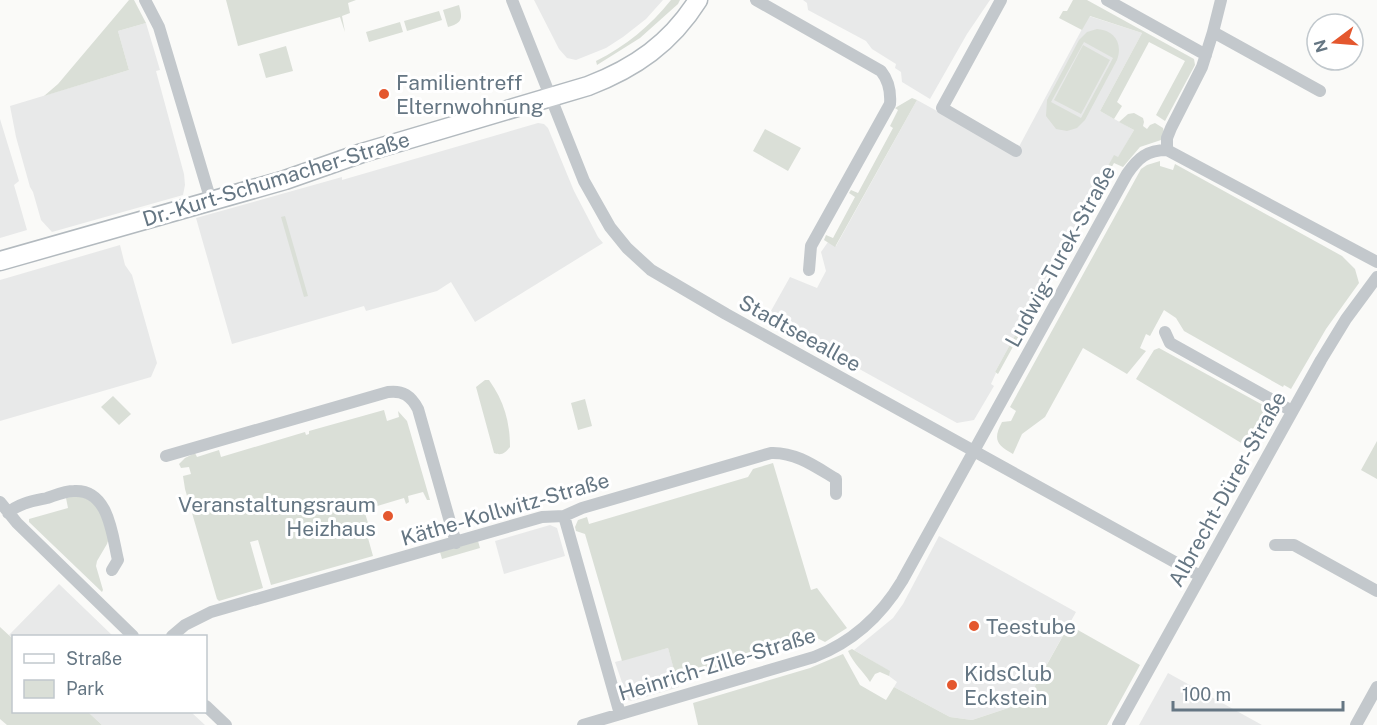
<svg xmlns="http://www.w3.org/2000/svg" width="1377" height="725" viewBox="0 0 1377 725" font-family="'Public Sans',sans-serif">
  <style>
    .built { fill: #e8e9e9 }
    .green { fill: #dadfd7; fill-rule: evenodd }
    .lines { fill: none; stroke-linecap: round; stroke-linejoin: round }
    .secondary-casing { stroke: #b3babf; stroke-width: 21 }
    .street { stroke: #c3c8cc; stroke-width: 12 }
    .secondary { stroke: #fff; stroke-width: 18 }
    .poi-dot { fill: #e4572e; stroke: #fff; stroke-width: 2 }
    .labels { text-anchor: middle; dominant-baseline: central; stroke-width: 6; stroke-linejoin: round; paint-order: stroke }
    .poi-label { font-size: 21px; fill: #657683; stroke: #fff; text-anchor: start }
    .street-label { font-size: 21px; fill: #657683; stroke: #fff }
  </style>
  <rect width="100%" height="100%" fill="#fafaf8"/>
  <path class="built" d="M534,0H663L646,19L623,37L606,48L576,60L567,58L559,49Z
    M803,0H990L967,34L930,99L902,82L901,72L895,68L896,64L872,49L866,41L808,10L807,3Z
    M1089,16L1142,33L1100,111L1134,130L1118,158L1114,156L995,372L996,373L991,384L994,386L974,420L957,423L767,318L790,277L817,288L826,271L821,252L828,242L836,246L917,100L1015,154Z
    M146,23L160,70L156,71L184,174L185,185L183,195L52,232L41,220L33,192L30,187L16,137L10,106L129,70L118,31Z
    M0,119L19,181L14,185L27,230L0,238Z
    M538,123L544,124L548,128L574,191L598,237L603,243L475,322L451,282L437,291L366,311L364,306L232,344L196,218L342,177V180Z
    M120,245L125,265L132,275L157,363L151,377L0,421V280Z
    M550,525L557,528L565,556L504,574L495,541Z
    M939,536L1076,612L1026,702L972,720L950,717L894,687L897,682L889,676V671L854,650L893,618L903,604Z
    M59,584L113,636H14L13,639L9,635Z
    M668,648L679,687L632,701L628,700L615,662Z
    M1168,673L1262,725H1139Z
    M88,712H191L205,725H102Z"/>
  <path class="green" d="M129,0H134L146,23L118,31L129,70L44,96L58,84Z
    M226,0H356L348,3L350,13L342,16L345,32L340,17L238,46Z
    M671,0H680L678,4L640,38L597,65L596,61C626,46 650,26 671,0Z
    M1073,0H1087L1194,59L1195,65L1165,121L1156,115L1185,61L1149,42L1117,102L1122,106L1114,119L1100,111L1142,33L1090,16L1082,30L1059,18L1063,11H1067Z
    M459,5C463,19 462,23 448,27L443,10Z
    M439,11L442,20L407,31L404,21Z
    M400,22L403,32L369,42L366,32Z
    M1097,29C1115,30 1123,44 1117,60L1085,120L1077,128L1067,131L1056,129L1046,116L1047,100L1079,40L1087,32ZM1084,42L1113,58L1081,118L1051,102Z
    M1083,45L1110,60L1081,114L1054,100Z
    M286,46L293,71L266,78L259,54Z
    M912,98L917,100L835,247L824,240L826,235L833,238L855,197L849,193L851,190L858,193L893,128L890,126L898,110L895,108Z
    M1134,113L1143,118L1144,122L1143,126L1147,129L1150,125L1155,123L1163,128L1165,136L1161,140L1140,147L1123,167L1114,163L998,374L995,372L1114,155L1118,157L1134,130L1119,122L1128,114Z
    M765,129L801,148L788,171L753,151Z
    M1160,161V166L1173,170L1175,164L1342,256L1355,269L1359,283L1326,329L1291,389L1284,385L1283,387L1184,331L1176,318L1164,310L1150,336L1146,334L1140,348L1146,351L1127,374L1083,348L1045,417L1022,434L1013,454C996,445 993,439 1002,422L1011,421L1016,411L1010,407L1141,169L1147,165Z
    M285,216L308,296L304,297L281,217Z
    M1159,348L1274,411L1275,418L1256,452L1136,379L1154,350Z
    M485,380H489C504,401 510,422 510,447C505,453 502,456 494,453L476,387Z
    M113,396L131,414L119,425L101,407Z
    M585,399L592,426L578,430L571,403Z
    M384,410L387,421L399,417L398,411L407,421L430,500H427L423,492L408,496L409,502L406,504L404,498L364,510L372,536L368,538L373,556L271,585L258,540L250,542L263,588L219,601L217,599L185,489L183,476L191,474L189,467L181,468L179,464L185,458L195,453L197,457L219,450L221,457L305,432L306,435L309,434V431Z
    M1377,441V479L1361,470Z
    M773,463L811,590L817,588L847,628L825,642L817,638L677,681L668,648L622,661L585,534L576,531L575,527L578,520L587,517L589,524L748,477L753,469Z
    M74,496L84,497L98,506L109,538L107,544L97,561L96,566L103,590L102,592L29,522V519L68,508L66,498Z
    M478,541L480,548L442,559L440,552Z
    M1069,625L1140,665L1107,725H698L693,703L810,668L843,654L860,685L886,700L894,687L950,717L972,720L1026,702Z
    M0,627L13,639L14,712H88L102,725H7L0,719Z
    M852,649L890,671L889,676L880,672L875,674L870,682C863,671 853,663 848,651Z"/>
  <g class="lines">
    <g class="secondary-casing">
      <path id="secondary" d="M0,261L285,180L362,153L588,86C635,68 671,43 698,0"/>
    </g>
    <path class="street" d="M145,0L159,27L211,201
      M512,0L584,181L610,227L627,248L651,270L726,314L1200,576
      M756,0L881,71C889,81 891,91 890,104L811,246L809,270
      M1001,0L942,108L1016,151
      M1107,0L1206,55
      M1213,32L1320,91
      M1167,150V138L1171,128L1202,67L1213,32L1221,0
      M1165,332L1170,343L1292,411
      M166,456L388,392C403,390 411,396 418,409L456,543
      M0,502L17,523L133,636
      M8,513C19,503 33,501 47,498C56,495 65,491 74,491C109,489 112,535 118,560L112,570
      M564,516L620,714
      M1275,545H1294L1377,591
      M172,636L185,625L211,612L542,517L564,516L582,508L771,453C796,452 816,467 836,479V494
      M206,706L226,725
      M583,725L814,657C853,642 881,616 902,581L1127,174C1138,158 1147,150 1167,150L1377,262
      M1118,725L1321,360L1346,319L1377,277
      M1356,725L1377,687"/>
    <use href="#secondary" class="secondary"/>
  </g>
  <g class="poi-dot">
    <circle cx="384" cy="94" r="6"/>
    <circle cx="388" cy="516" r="6"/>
    <circle cx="974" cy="626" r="6"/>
    <circle cx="952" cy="685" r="6"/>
  </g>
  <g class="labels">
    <g class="poi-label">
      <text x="396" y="82">Familientreff<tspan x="396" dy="24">Elternwohnung</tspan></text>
      <text x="376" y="504" text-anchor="end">Veranstaltungsraum<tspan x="376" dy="24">Heizhaus</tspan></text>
      <text x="986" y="626">Teestube</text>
      <text x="964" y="673">KidsClub<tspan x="964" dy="24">Eckstein</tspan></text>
    </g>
    <g class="street-label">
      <text transform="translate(276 179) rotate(-17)">Dr.-Kurt-Schumacher-Straße</text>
      <text transform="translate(1060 256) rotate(-61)">Ludwig-Turek-Straße</text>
      <text transform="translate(800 333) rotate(29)">Stadtseeallee</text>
      <text transform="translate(1227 489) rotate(-61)">Albrecht-Dürer-Straße</text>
      <text transform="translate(505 509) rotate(-16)">Käthe-Kollwitz-Straße</text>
      <text transform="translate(717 664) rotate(-17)">Heinrich-Zille-Straße</text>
    </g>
  </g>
  <rect x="12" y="635" width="195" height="78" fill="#ffffff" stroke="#c1c8cd" stroke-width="1.5"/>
  <rect x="24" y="654" width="30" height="9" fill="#ffffff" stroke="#c1c8cd" stroke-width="1.5"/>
  <text x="66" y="665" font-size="18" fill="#657683">Straße</text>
  <rect x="24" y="680" width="30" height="18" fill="#dadfd7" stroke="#c1c8cd" stroke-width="1.5"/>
  <text x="66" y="695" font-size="18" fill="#657683">Park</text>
  <g transform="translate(1335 42) rotate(254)"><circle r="28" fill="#ffffff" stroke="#c1c8cd" stroke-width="1.5"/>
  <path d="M0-4.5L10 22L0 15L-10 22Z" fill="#e4572e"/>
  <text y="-9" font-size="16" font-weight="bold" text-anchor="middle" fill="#657683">N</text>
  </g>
  <path d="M1173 701v9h170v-9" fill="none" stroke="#657683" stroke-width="3"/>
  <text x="1182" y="701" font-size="18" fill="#657683" stroke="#ffffff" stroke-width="4.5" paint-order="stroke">100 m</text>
</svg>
